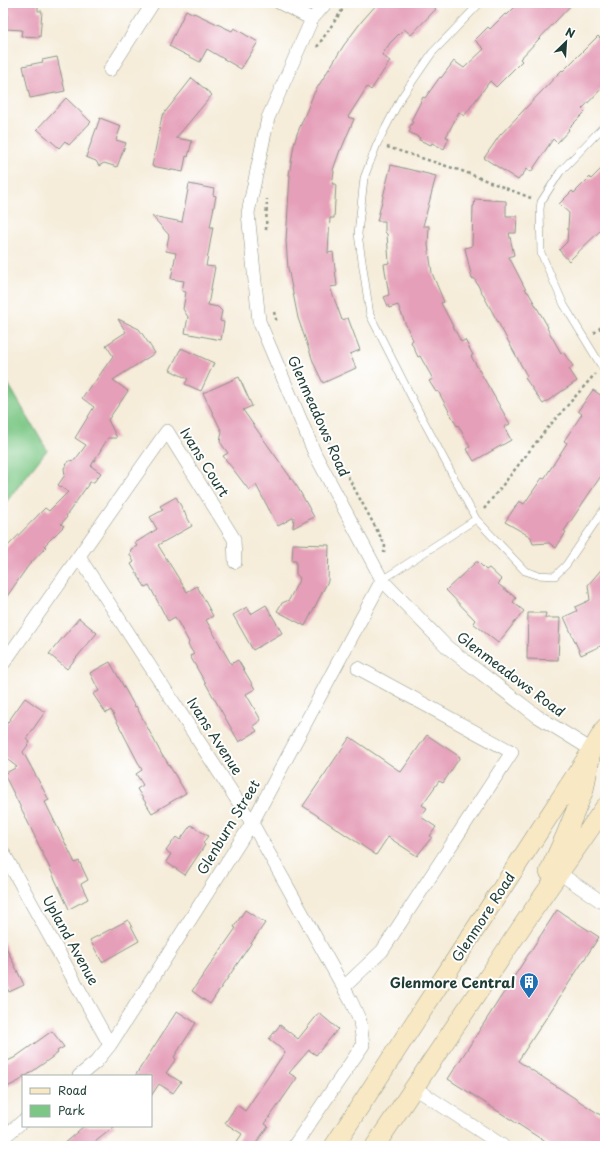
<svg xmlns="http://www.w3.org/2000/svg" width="608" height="1149" viewBox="0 0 608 1149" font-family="'Playpen Sans',sans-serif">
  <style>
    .green { fill: #7cc785; stroke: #4e825c }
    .building { fill: #e59fb8 }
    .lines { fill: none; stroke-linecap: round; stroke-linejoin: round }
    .service-casing { stroke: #8a9486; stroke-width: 8 }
    .minor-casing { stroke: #8a9486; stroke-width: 14 }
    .secondary-casing { stroke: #8a9486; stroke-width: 20 }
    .path { stroke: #8a9486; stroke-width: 2.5; stroke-dasharray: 3 3; stroke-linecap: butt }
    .service { stroke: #fff; stroke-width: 7 }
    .minor { stroke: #fff; stroke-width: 13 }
    .secondary { stroke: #f8e8c3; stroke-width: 19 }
    .labels { text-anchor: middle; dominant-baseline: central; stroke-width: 4; stroke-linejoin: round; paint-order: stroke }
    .street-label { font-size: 14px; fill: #1f3d34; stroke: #fff }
    .poi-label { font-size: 14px; font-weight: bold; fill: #1f3d34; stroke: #fff; text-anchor: end }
  </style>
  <rect width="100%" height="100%" fill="#fff"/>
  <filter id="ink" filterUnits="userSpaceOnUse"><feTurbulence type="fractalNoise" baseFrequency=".025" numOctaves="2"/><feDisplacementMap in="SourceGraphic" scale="8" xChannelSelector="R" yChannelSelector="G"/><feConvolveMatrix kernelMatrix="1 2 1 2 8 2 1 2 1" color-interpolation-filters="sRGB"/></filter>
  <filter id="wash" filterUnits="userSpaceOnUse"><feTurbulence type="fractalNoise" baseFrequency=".012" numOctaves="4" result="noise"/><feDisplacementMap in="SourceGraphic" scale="16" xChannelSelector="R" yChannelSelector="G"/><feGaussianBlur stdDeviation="0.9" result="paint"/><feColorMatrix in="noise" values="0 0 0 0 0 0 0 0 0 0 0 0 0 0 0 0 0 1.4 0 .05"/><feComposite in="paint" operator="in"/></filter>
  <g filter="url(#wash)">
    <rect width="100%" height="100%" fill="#f5ecd9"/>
    <path class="green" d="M3,375L47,450L3,506Z"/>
    <g id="blocks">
      <path class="building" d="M8,3H38V11H42L40,37L21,36L22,30L6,29Z
        M378,3H429L436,9L411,35L404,29L390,43L382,55L390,61L371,90L367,87L348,117L354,119L341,150H340L333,170L334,172L332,184H336L334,218H330L328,253L333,252L337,286L330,287L342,320L348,318L360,350L350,354L356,368L323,383L314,364L298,318L288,268L286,241L290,175H289L294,145L297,134L314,93L344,45L362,21Z
        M519,3H573L520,59L522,61L496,87L490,81L464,116L459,112L446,137L449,138L444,149L432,143L431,145L419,140L420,138L409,132L411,129L409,128L413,122L411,121L423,97L425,98L440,77L441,78L454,61L464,68L484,49L475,40L488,27L490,29L505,14L507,15Z
        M186,10L194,14V13L232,31L234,28L258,42L241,69L207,49L200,62L169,46Z
        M598,36L605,43V85L582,109L585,112L568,129L569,130L557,143L553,139L531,172L527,169L518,180L484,158L500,135L562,70L563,71Z
        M57,57L65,91L30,98L23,66L43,62L42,60Z
        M192,78L212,95L176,138L192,141L188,157L186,156L183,172L152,166L162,116Z
        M66,98L91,122L69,145L65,141L59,148L37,129Z
        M100,118L121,126L116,140L126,143L117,167L104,163L99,166L96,161L86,157Z
        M391,165L436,176L423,226H429L428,245L432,273L444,302L441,303L461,342L465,340L473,355L471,356L510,424L504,427L511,440L474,461L467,449L470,447L458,425L457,426L438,391L436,392L429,381L433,379L420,356L418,357L411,342L413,340L406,325L398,305L389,308L384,297L389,295L384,264L389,263L387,234L385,232V221H377Z
        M605,165V226L569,261L559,250L567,242L569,213L559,204L572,191L574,193L590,177L591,179Z
        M189,184L214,189L213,195L216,196L210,227H213L206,266L215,267L208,305L218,307L222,311L220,321L224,322L221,340L185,333L188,317L183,309L186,292L182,291L184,281L171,279L176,253L166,251L169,235L152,216L182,222Z
        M475,199L506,201V216H517L516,233H509L514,255L509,257L527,292H528L548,327L547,328L561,353L563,352L573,366L569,369L577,381L543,404L525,378L527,376L474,278L472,279L465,248L472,246L473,206H474Z
        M118,319L139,329L155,353L113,380L128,391L108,420L117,438H108L91,466L101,473L94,482H90L66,516L67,517L61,524L64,526L44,546L46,547L28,566L3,602V551L45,508L49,511L68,492L58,485L65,475L64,468L69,461L75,460L86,445L75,438L94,407L82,398L91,385L92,386L113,356L106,345L126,332Z
        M181,348L214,363L201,391L185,384L188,379L170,370L180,350H181Z
        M239,377L252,406L243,410L298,488L314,517L293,528L294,517L278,526L256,485L249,490L223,456L228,453L220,442L222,432L203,393Z
        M593,390L605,398V470L564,531L566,532L556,548L549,543L533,544L531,537L505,522L519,501L524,504L542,478L544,479L567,443L564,441L582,414L578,411Z
        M176,497L192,526L158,545L187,592L197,586L213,616L206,620L231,664L238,660L255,689L246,694L261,720L253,726L257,731L239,742L190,656L194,654L188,645L189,642L175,617L168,621L149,585L145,587L131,564L134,562L130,555L131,549L137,546L135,543L157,529L150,517L163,510L160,506Z
        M293,544L329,545L328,581L305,626L277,611L282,603L289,600L300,578L296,574V561H292Z
        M476,562H478L486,570L489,568L502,580L498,584L516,598L513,602L524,611L498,643L473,623L475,620L446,590Z
        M605,565V644L581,655L564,617L577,611L575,607L590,600L588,585Z
        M266,605L282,633L253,650L233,615L247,607L251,614Z
        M528,613H546L545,618H560L558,660L527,659Z
        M79,618L97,633L67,669L49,654Z
        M110,662L135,707L136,706L163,757H164L186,793L152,813L137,789L143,785L136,774L142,770L111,710L106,713L93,694L99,691L90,673Z
        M25,698L45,712L26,739L30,742L23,752L49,800L45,802L75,863L79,861L88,880L81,884L88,899L69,909L26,818L4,774L17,767L3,756V729Z
        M427,735L460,757L443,783L439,781L422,805L427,808L421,817L436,827L430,836L432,837L417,856L388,837L376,855L303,806L350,737L401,772Z
        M191,825L208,836L203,843L205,845L185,875L166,862L171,854L166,851L176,837L180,840Z
        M245,910L265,923L210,1004L192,991L236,928L234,927Z
        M557,910L599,937L518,1061L605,1118V1146H552L448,1079Z
        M128,920L139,941L102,962L90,940Z
        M3,941L24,985L9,992L3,979Z
        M177,1011L196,1023L174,1057L176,1059L166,1073L181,1082L173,1093L159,1084L151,1096V1076H135Z
        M319,1013L338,1029L316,1055L309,1050L289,1073L297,1078L265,1124L268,1126L254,1146H234L242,1134L225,1123L237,1105L245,1111L285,1052L269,1039L280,1025L298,1039Z
        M52,1031L64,1047L57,1051L58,1053L26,1076H23V1078L19,1081L3,1089V1063L14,1058Z
        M84,1126H115L90,1146H61Z"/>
    </g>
  </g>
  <g filter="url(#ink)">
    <use href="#blocks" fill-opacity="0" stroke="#8a9486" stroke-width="1"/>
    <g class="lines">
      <g class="service-casing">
        <path id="service" d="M480,3L432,53L401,98L377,144L364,178L358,234L370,315L420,414L476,519L525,571L537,575L555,576L566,565L605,508
          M605,125L560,172L541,202L540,209L541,253L564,305L602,367L605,370
          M382,580L476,519"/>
      </g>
      <g class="minor-casing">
        <path id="minor" d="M280,3L312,19
          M326,3L312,19L268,118L248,213L259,321L315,454L382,580L447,647L537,716L592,750
          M110,70L153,3
          M79,557L252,823L351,1001L360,1021L363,1045L294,1146
          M3,664L167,431L234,539L235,562
          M3,852L110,1045
          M559,873L605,904
          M344,987L382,951L512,752L358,668
          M79,1076L96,1062L110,1045L252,823L382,580
          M415,1088L503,1146
          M3,1138L23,1121"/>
      </g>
      <g class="secondary-casing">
        <path id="secondary" d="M549,872L564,839L584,790L590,759
          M334,1146L592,750L605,728
          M375,1146L525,922L605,807"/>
      </g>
      <path class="path" d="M317,47L347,3
        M387,147L462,171L531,198
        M266,230L267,199
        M274,312L277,323
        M594,333L605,324
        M322,429L385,545L384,553
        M484,509L545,431L595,374"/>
      <use href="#service" class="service"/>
      <use href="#minor" class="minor"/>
      <use href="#secondary" class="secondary"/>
    </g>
  </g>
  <defs>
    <g id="building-pin" transform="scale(1)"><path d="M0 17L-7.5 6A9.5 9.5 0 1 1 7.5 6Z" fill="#1f6fb2" stroke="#fff"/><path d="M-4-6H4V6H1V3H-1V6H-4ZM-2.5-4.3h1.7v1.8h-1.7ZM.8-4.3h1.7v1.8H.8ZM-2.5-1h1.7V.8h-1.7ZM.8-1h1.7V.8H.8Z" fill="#fff"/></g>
  </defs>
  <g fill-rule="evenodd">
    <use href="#building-pin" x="529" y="982"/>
  </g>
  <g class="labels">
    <g class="street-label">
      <text transform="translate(319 416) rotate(66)">Glenmeadows Road</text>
      <text transform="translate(205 462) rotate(58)">Ivans Court</text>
      <text transform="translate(511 674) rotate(37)">Glenmeadows Road</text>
      <text transform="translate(215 736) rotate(57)">Ivans Avenue</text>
      <text transform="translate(228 827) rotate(-59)">Glenburn Street</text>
      <text transform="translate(483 917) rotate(-57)">Glenmore Road</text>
      <text transform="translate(71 940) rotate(61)">Upland Avenue</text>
    </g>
    <g class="poi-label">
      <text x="515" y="982">Glenmore Central</text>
    </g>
  </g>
  <rect width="608" height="1149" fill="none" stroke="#fff" stroke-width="16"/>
  <rect x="22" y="1075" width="130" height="52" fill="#ffffff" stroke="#a5b1ae"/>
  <rect x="30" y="1088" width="20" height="6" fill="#f8e8c3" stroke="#a5b1ae"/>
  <text x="58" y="1095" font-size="12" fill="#1f3d34">Road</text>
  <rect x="30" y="1105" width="20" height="12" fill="#7cc785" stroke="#a5b1ae"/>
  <text x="58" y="1115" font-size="12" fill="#1f3d34">Park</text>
  <g transform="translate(566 42) rotate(25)" stroke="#ffffff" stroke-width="3" paint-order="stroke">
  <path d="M0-3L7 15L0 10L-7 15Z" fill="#1f3d34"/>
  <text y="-6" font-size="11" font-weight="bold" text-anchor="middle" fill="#1f3d34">N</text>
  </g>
</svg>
